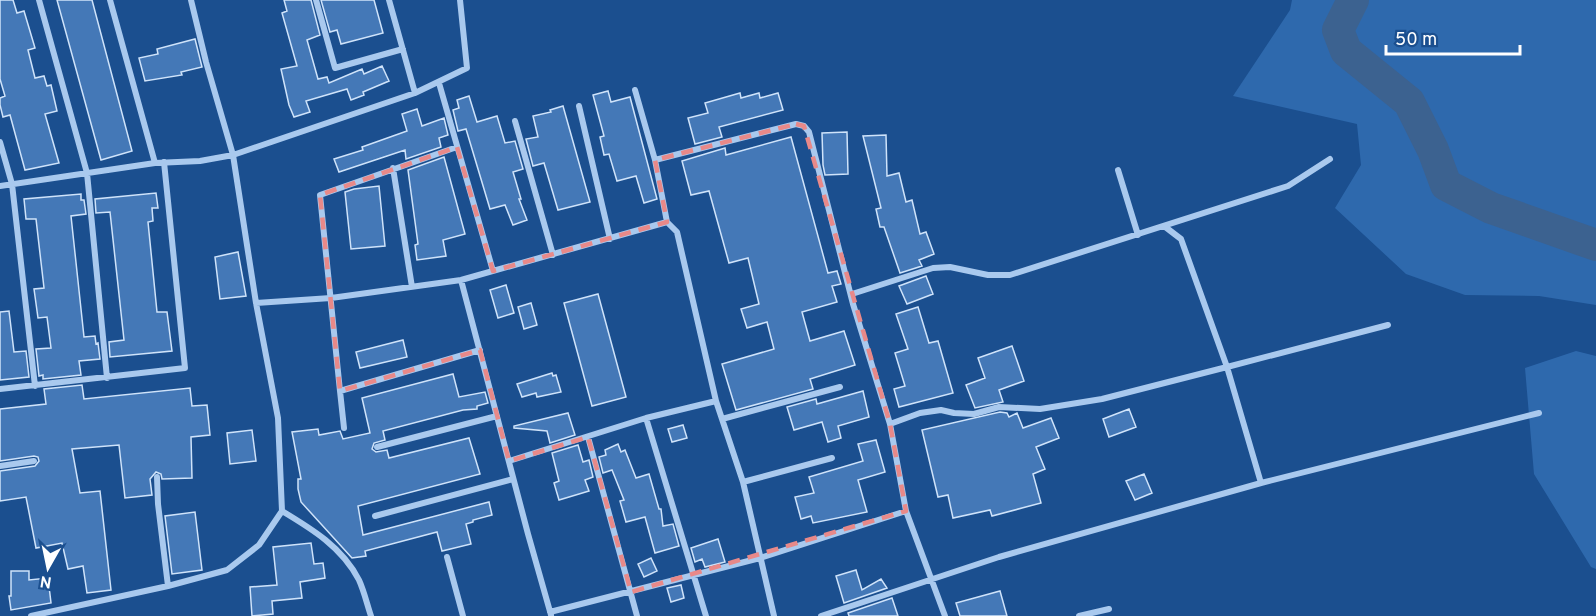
<svg xmlns="http://www.w3.org/2000/svg" width="1596" height="616" viewBox="0 0 1596 616" font-family="Overpass,sans-serif">
  <style>
    .green { fill: #2e69ad }
    .lines { fill: none; stroke-linecap: round; stroke-linejoin: round }
    .river { stroke: #3c6290; stroke-width: 32 }
    .building { fill: #4478b7; stroke: #cfe3fa; stroke-width: 1.5 }
    .minor { stroke: #a9c9ee; stroke-width: 6 }
    .marked { fill: none; stroke: #e88989; stroke-width: 4.5; stroke-dasharray: 12 8; stroke-linejoin: round }
  </style>
  <rect width="100%" height="100%" fill="#1b4f8f"/>
  <path class="green" d="M1292,0H1596V305L1539,296L1465,295L1406,274L1335,208L1361,165L1357,124L1233,96L1290,10Z
    M1576,351L1596,356V569L1591,567L1534,474L1525,368Z"/>
  <g class="lines">
    <path class="river" d="M1353,0L1338,30L1346,51L1409,102L1433,150L1446,185L1491,208L1596,245"/>
  </g>
  <path class="building" d="M0,0H13L17,13L24,11L35,48L28,50L35,78L44,76L47,86L51,85L57,111L45,114L59,163L25,170L10,115L3,117L0,105V98L5,96L0,79Z
    M57,0H92L132,151L101,160Z
    M284,0H311L320,35L307,40L318,79L327,77L329,83L362,69L364,74L382,66L389,81L363,92L364,95L351,100L347,89L306,101L310,112L294,117L289,105L281,69L297,66L282,13L287,11Z
    M321,0H374L383,33L341,44L337,30L330,32Z
    M195,39L202,67L181,72L182,75L145,81L139,58L158,54L157,49Z
    M608,91L611,102L630,97L657,199L644,203L636,176L617,181L609,154L604,155L600,137L604,136L593,95Z
    M740,93L741,98L759,93L760,98L778,93L783,110L719,127L722,137L695,144L688,118L708,113L705,103Z
    M469,96L477,122L497,116L505,143L515,141L523,169L513,172L521,199H519L527,220L513,225L505,205L490,209L466,129L458,131L453,110L459,108L457,100Z
    M563,106L590,202L558,210L544,163L533,166L526,139L538,137L533,116L551,112L550,110Z
    M417,109L422,126L444,118L448,135L439,138L441,147L406,159L405,150L339,172L334,159L363,150L362,147L407,131L402,114Z
    M847,132L848,174L825,175L823,165L822,133Z
    M886,135L887,176L899,173L906,202L912,200L920,234L926,232L934,254L919,260L922,266L900,273L884,227H880L876,209L881,208L863,136Z
    M791,137L828,273L837,271L841,284L832,286L837,302L802,312L810,341L844,331L855,365L810,379L813,389L736,410L722,364L774,349L767,322L747,328L741,309L759,304L748,258L729,263L709,191L691,195L682,161L725,148L726,155Z
    M444,157L465,234L443,240L446,256L417,260L415,245L418,244L408,170Z
    M379,186L385,246L351,249L345,192L354,189Z
    M156,193L158,208H152L153,221L148,222L157,312H167L172,351L110,357L109,342L124,340L110,212L96,213L95,199Z
    M81,194V200H84L86,214L71,216L84,337L95,336L96,344L98,343L100,359L79,361L81,375L43,379V375L39,376L36,349L51,348L47,317L38,318L34,289L44,288L36,219H26L24,199Z
    M238,252L246,296L220,299L215,257Z
    M926,276L933,294L907,304L899,286Z
    M506,285L514,313L498,318L490,290Z
    M598,294L626,397L592,406L564,303Z
    M531,303L537,325L524,329L518,307Z
    M918,307L929,343L938,341L953,393L899,407L894,389L905,386L895,353L908,349L896,314Z
    M9,311L14,352L26,351L29,377L0,380V312Z
    M403,340L407,357L360,368L356,352Z
    M1012,346L1024,381L999,390L1003,402L975,408L966,385L985,378L978,358Z
    M552,373L553,376L556,375L561,392L537,397L536,393L522,397L517,384Z
    M453,374L459,397L485,392L488,403L477,406V409L463,410L383,431L385,440L374,443L372,449L376,452L387,450L389,458L469,438L480,474L358,506L363,535L489,502L492,515L473,520V522L466,524L471,544L442,551L437,532L365,551L366,556L352,558L301,502L298,489V479H301L292,432L318,429L319,435L340,431L343,439L370,433L362,398Z
    M82,385L84,399L190,388L192,406L207,405L210,435L191,437L192,478L162,479L161,474L156,472L150,479L152,495L125,498L119,445L72,449L80,493L100,491L111,590L87,593L83,566L68,569L62,543L36,548L26,497L0,501V471L35,466L39,461L38,457L34,456L0,461V409L46,404L44,389Z
    M863,391L869,417L838,426L841,438L828,442L822,422L794,430L787,407L816,399L817,404Z
    M1129,409L1136,427L1109,437L1103,419Z
    M1000,412L1007,413L1009,417L1017,413L1023,428L1051,418L1059,438L1036,447L1045,469L1033,474L1041,503L992,516L990,510L953,518L948,495L938,497L922,430Z
    M568,413L575,435L550,443L547,431L514,428V426Z
    M683,425L687,438L672,442L668,429Z
    M252,430L256,461L230,464L227,433Z
    M876,440L885,472L858,480L867,512L813,523L811,516L801,519L795,497L814,493L809,477L863,461L858,444Z
    M618,444L621,452L625,450L636,478L649,474L659,509H661L663,526L673,524L679,546L655,553L645,517L626,522L620,501L624,500L612,470L603,473L599,457L606,455L605,450Z
    M578,445L583,462L589,460L593,477L585,480L589,491L559,500L554,483L559,481L552,453Z
    M1144,474L1152,493L1135,500L1126,481Z
    M195,512L202,570L172,574L165,516Z
    M718,539L725,562L705,567L702,559L695,562L691,548Z
    M311,543L314,564L323,563L325,578L300,582L302,598L272,601L273,614L252,616L250,587L277,585L273,547Z
    M651,558L657,571L644,577L638,564Z
    M856,570L862,590L881,579L887,588L844,603L836,576Z
    M11,571H29V580L48,578L51,603L11,610L9,596H11Z
    M681,585L684,598L671,602L667,588Z
    M1000,591L1007,616H960L956,603Z
    M892,598L898,616H849L848,613Z"/>
  <g class="lines">
    <path class="minor" d="M39,0L87,173L107,378
      M110,0L155,163
      M316,0L335,68L403,49
      M389,0L415,93
      M439,83L493,271
      M635,90L655,160L667,222
      M579,106L610,239
      M515,121L553,255
      M0,142L12,184L35,386
      M457,147L320,195L340,391L480,350
      M655,160L796,124L804,126L809,132L853,304L890,424L906,511L945,616
      M393,168L412,287
      M1118,170L1138,235
      M0,186L155,163L200,161L233,155L415,93L467,68L460,0
      M1164,226L1181,239L1227,367L1388,325
      M461,280L528,534L551,615
      M852,294L933,268L950,267L988,275H1010L1288,186L1330,159
      M256,303L331,298L461,280L667,222L677,232L716,401L743,482L774,616
      M0,389L185,368L164,162
      M340,391L344,428
      M646,418L706,616
      M722,419L840,387
      M588,437L637,616
      M377,447L497,416
      M509,461L646,418L716,401
      M0,466L34,461
      M157,477L158,504L168,586
      M743,482L832,458
      M1261,483L1539,413
      M282,511C312,529 342,547 359,580C364,591 367,604 371,616
      M375,516L513,479
      M447,557L463,616
      M550,612L760,558L906,511
      M31,616L168,586L227,570L259,545L282,511L278,418L256,303L233,155L206,62L191,0
      M821,616L999,557L1261,483L1227,367L1102,399L1040,409L999,407L974,414L954,413L941,410L920,413L890,424
      M1079,616L1109,609"/>
  </g>
  <path class="marked" d="M796,124L804,126L890,424L906,511L631,592L588,437L509,461L480,350L340,391L320,195L457,147L493,271L667,222L655,160Z"/>
  <g transform="translate(48 568) rotate(189)" stroke="#1b4f8f" stroke-width="4.5" paint-order="stroke">
  <path d="M0-4.5L10 22L0 15L-10 22Z" fill="#ffffff"/>
  <text y="-9" font-size="16" font-weight="bold" text-anchor="middle" fill="#ffffff">N</text>
  </g>
  <path d="M1386 45v9h134v-9" fill="none" stroke="#ffffff" stroke-width="3"/>
  <text x="1395" y="45" font-size="18" fill="#ffffff" stroke="#1b4f8f" stroke-width="4.5" paint-order="stroke">50 m</text>
</svg>
